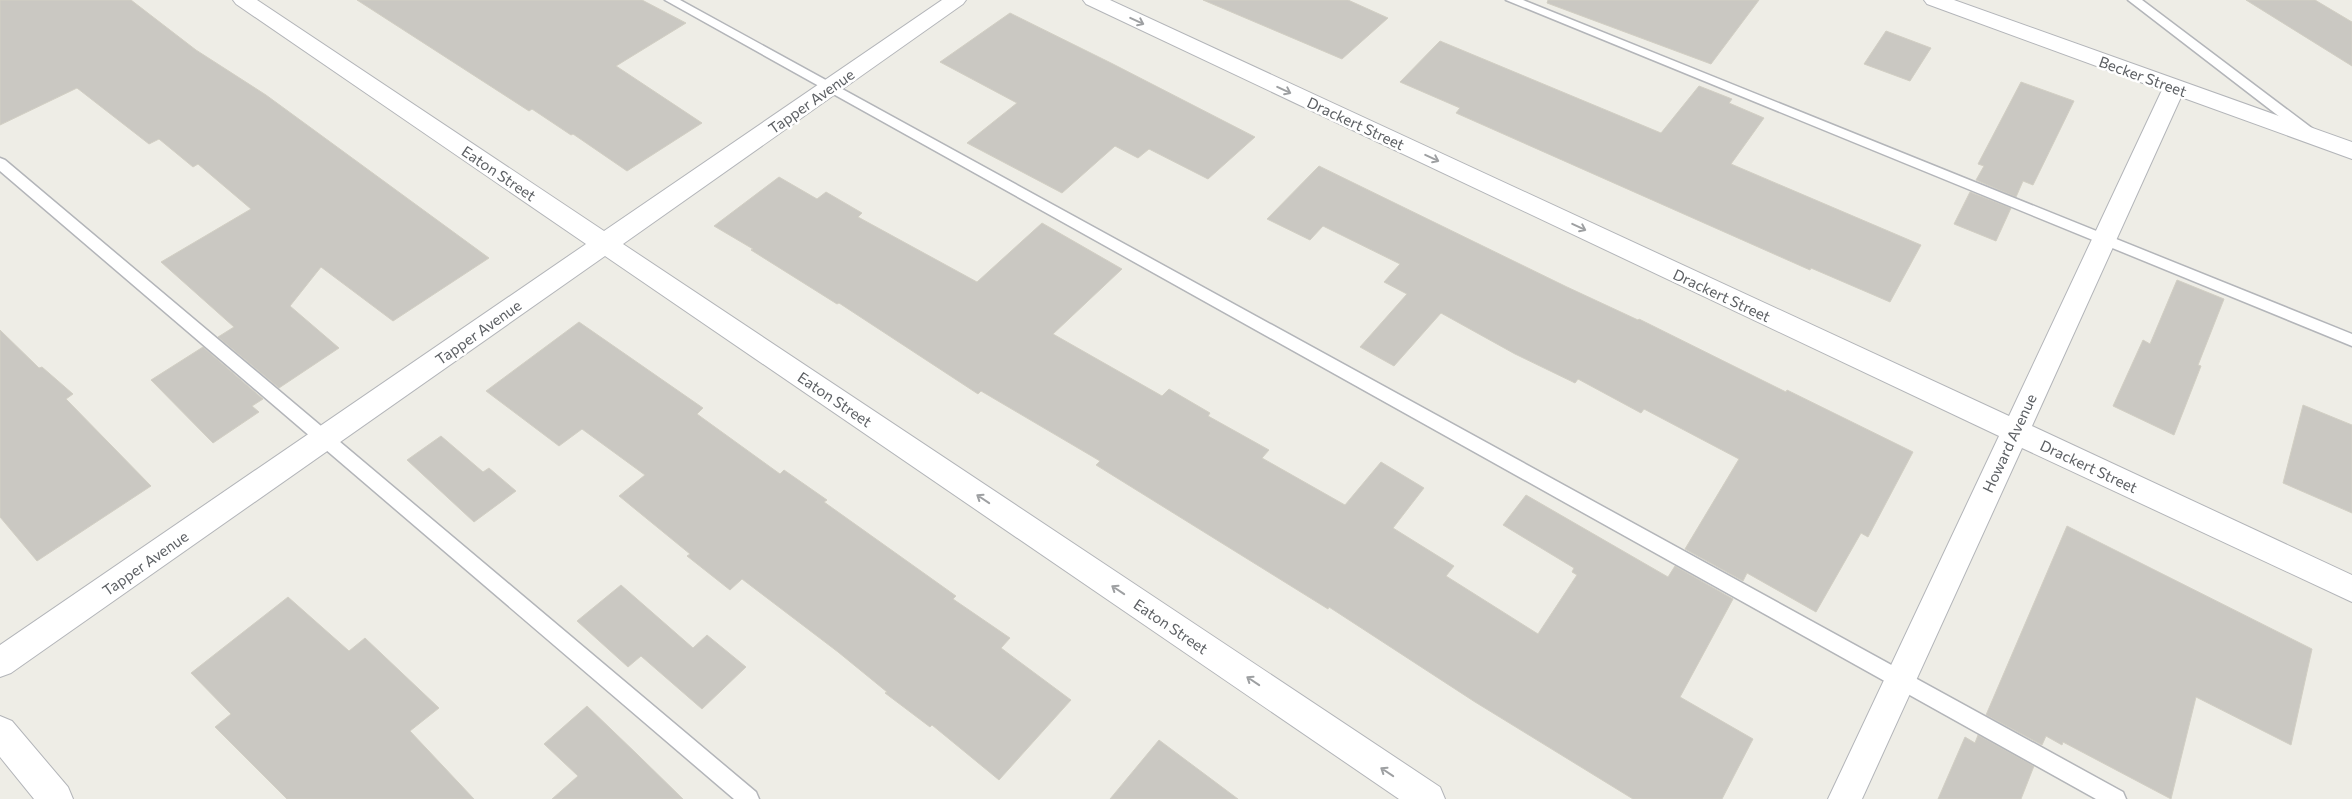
<svg xmlns="http://www.w3.org/2000/svg" width="2352" height="799" viewBox="0 0 2352 799" font-family="Commissioner,sans-serif">
  <style>
    .building { fill: #cac8c2; stroke: #d2cfc4 }
    .lines { fill: none; stroke-linecap: round; stroke-linejoin: round }
    .service-casing { stroke: #b3b5b9; stroke-width: 3 }
    .minor-casing { stroke: #b3b5b9; stroke-width: 2 }
    .service { fill: #fff; fill-rule: evenodd }
    .minor { fill: #fff; fill-rule: evenodd }
    .oneway { stroke: #9ea0a2 }
    .labels { text-anchor: middle; dominant-baseline: central; stroke-width: 5; stroke-linejoin: round; paint-order: stroke }
    .street-label { font-size: 15px; fill: #5d6064; stroke: #fff }
  </style>
  <rect width="100%" height="100%" fill="#eeede6"/>
  <path class="building" d="M0,0H131L196,50L266,95L489,258L393,321L321,267L290,306L339,348L279,388L218,337L234,327L161,262L251,209L198,164L193,167L159,139L149,144L77,88L0,125Z
    M357,0H642L686,23L616,66L702,123L627,171L573,134L571,135L532,109L529,111Z
    M1203,0H1348L1388,18L1342,59Z
    M1548,0H1759L1711,64L1547,3Z
    M2246,0H2315L2352,22V66Z
    M1010,13L1111,63L1255,137L1208,179L1149,149L1138,158L1115,146L1062,193L967,143L1017,103L940,62Z
    M1886,31L1931,48L1910,81L1864,64Z
    M1440,41L1661,133L1699,86L1732,99L1729,103L1764,118L1731,164L1921,245L1890,302L1811,268L1810,270L1456,113L1460,108L1400,82Z
    M2021,82L2074,101L2033,185L2023,181L2016,197L1976,180L1984,166L1978,164Z
    M1319,166L1567,287L1638,320L1639,319L1786,392L1787,390L1913,452L1868,537L1861,533L1816,612L1747,573L1743,581L1685,549L1739,459L1644,409L1641,413L1578,379L1575,383L1515,354L1441,313L1394,366L1360,347L1407,294L1384,282L1400,264L1323,226L1310,240L1267,219Z
    M779,177L817,199L826,192L862,213L858,217L977,282L1042,223L1122,269L1053,334L1162,396L1169,389L1210,413L1208,416L1269,450L1262,458L1345,505L1381,462L1424,488L1393,528L1454,566L1446,576L1538,634L1577,575L1572,572L1574,568L1503,525L1526,495L1668,577L1675,566L1733,599L1680,697L1753,739L1722,799H1633L1475,702L1329,607L1328,609L1096,465L1100,461L981,391L978,394L839,303L837,304L751,250L753,249L714,226Z
    M1970,192L2011,208L1996,241L1954,224Z
    M2177,280L2224,299L2198,365L2201,366L2174,435L2113,406L2143,340L2150,344Z
    M579,322L703,408L697,414L780,474L784,470L827,500L824,502L956,596L953,599L1010,638L1001,648L1071,700L999,780L932,725L930,727L885,693L887,692L838,652L742,579L730,590L687,556L690,554L619,496L645,475L582,429L559,446L486,391Z
    M0,330L39,368L42,367L73,394L66,399L151,486L37,561L0,517Z
    M203,347L263,399L252,406L259,412L213,443L151,380Z
    M2303,405L2352,425V513L2283,483Z
    M441,436L483,472L489,468L516,491L474,522L407,460Z
    M2067,526L2312,649L2291,745L2196,697L2171,799L2063,742L2062,745L2046,736L2042,745L1986,715Z
    M621,585L693,648L707,635L746,667L702,709L641,656L628,667L577,621Z
    M288,597L349,651L365,638L439,708L410,731L474,799H287L215,727L231,714L191,673Z
    M587,706L639,756L683,799H552L578,776L544,744Z
    M1978,735L2034,766L2021,799H1938L1965,737L1975,743Z
    M1159,740L1238,799H1110Z"/>
  <g class="lines">
    <g class="service-casing">
      <path id="service" d="M665,0H680L2123,792L2126,799H2096Z
        M1506,0H1523L2352,334V346Z
        M2128,0H2142L2317,132L2319,135L2317,138H2307Z
        M0,158L5,160L756,792L759,799H734L0,171Z"/>
    </g>
    <g class="minor-casing">
      <path id="minor" d="M233,0H257L604,231L942,0H966L963,4L623,244L1440,787L1445,799H1399L605,256L11,673L0,677V645L586,244L236,4Z
        M1083,0H1110L2009,416L2162,90L1927,4L1924,0H1954L2352,142V159L2181,97L2032,426L2352,575V602L2022,448L1862,799H1828L1999,436L1086,4Z
        M0,716L12,721L68,787L73,799H34L0,757Z"/>
    </g>
    <use href="#service" class="service"/>
    <use href="#minor" class="minor"/>
  </g>
  <defs><path id="oneway-shaft" d="M-6 0H5M1.5-3L5.5 0L1.5 3" fill="none" stroke-width="1.6" stroke-linecap="round" stroke-linejoin="round" transform="scale(1.25)"/></defs>
  <g class="oneway">
    <use href="#oneway-shaft" transform="translate(1137 21) rotate(25)"/>
    <use href="#oneway-shaft" transform="translate(1284 90) rotate(25)"/>
    <use href="#oneway-shaft" transform="translate(1432 158) rotate(25)"/>
    <use href="#oneway-shaft" transform="translate(1579 227) rotate(25)"/>
    <use href="#oneway-shaft" transform="translate(983 499) rotate(-146)"/>
    <use href="#oneway-shaft" transform="translate(1118 590) rotate(-146)"/>
    <use href="#oneway-shaft" transform="translate(1253 681) rotate(-146)"/>
    <use href="#oneway-shaft" transform="translate(1387 772) rotate(-146)"/>
  </g>
  <g class="labels">
    <g class="street-label">
      <text transform="translate(2143 76) rotate(20)">Becker Street</text>
      <text transform="translate(811 101) rotate(-35)">Tapper Avenue</text>
      <text transform="translate(1356 123) rotate(25)">Drackert Street</text>
      <text transform="translate(499 173) rotate(34)">Eaton Street</text>
      <text transform="translate(1722 295) rotate(25)">Drackert Street</text>
      <text transform="translate(478 332) rotate(-35)">Tapper Avenue</text>
      <text transform="translate(835 399) rotate(34)">Eaton Street</text>
      <text transform="translate(2009 443) rotate(-65)">Howard Avenue</text>
      <text transform="translate(2089 466) rotate(25)">Drackert Street</text>
      <text transform="translate(145 563) rotate(-35)">Tapper Avenue</text>
      <text transform="translate(1171 626) rotate(34)">Eaton Street</text>
    </g>
  </g>
</svg>
